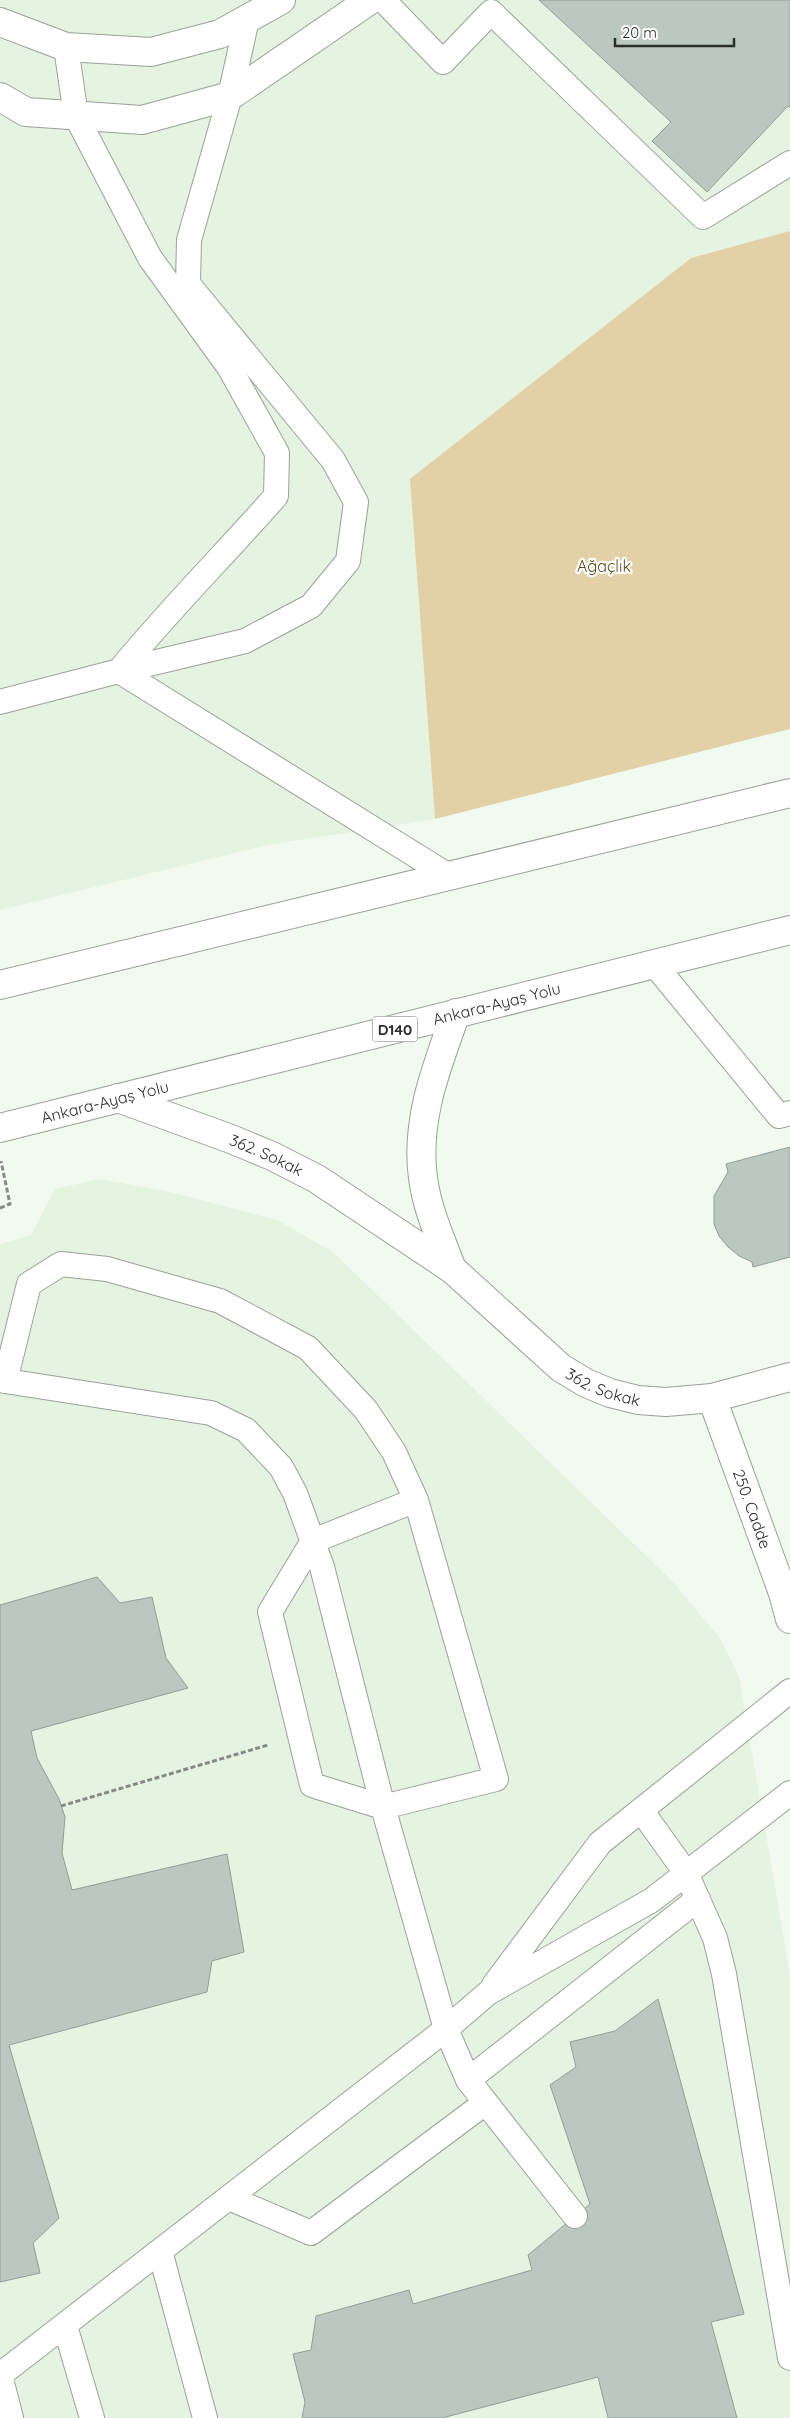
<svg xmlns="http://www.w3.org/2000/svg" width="790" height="2418" viewBox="0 0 790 2418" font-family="Quicksand,sans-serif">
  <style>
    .built { fill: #e5f3e1 }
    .green { fill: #e2d1a6 }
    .building { fill: #bac8c0; stroke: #919e97 }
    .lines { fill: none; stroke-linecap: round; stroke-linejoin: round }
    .lane-casing { stroke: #99a297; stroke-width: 26 }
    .street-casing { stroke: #99a297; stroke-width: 30 }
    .secondary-casing { stroke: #99a297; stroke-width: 30 }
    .highway-casing { stroke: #99a297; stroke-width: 30 }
    .path { stroke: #858b84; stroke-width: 3; stroke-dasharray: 5 2.5; stroke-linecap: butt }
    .lane { stroke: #fff; stroke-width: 24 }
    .street { stroke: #fff; stroke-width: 28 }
    .secondary { stroke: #fff; stroke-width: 28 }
    .highway { stroke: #fff; stroke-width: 28 }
    .labels { text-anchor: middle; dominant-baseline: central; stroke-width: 4.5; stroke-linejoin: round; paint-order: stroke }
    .shield { fill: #fff; stroke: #6b6d6a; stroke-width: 1 }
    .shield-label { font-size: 15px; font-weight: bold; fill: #2b2e2a }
    .park-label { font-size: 16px; fill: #5d4d1e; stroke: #fff }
    .street-label { font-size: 16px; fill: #2b2e2a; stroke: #fff }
  </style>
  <rect width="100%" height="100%" fill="#f1faef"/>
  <path class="built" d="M0,0H790V231L691,258L411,479L435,819L267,845L0,910Z
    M100,1179L170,1192L277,1220L333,1252L671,1580L720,1638L739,1676L790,1975V2418H0V1244L31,1235L55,1189Z"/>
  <path class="green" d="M790,231V729L435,819L410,479L691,258Z"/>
  <path class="building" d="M539,0H790V108L788,106L707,192L652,141L671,122Z
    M790,1147V1257L753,1267L752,1262L739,1256L728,1247L719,1236L714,1224V1196L728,1172L726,1164Z
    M97,1577L120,1603L152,1597L166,1658L188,1688L31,1731L37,1758L59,1799L65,1817L62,1853L72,1890L227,1854L244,1952L212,1961L207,1992L9,2045L59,2218L33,2243L40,2273L0,2282V1605Z
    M658,1999L744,2314L711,2322L737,2418H608L598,2377L442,2418H302L305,2402L293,2354L311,2350L316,2316L409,2290L413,2304L532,2270L528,2255L590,2204L550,2085L576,2067L570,2042L615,2031Z"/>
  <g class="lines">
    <g class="lane-casing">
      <path id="lane" d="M383,0L443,62L491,12L703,217L790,163
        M66,47L76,116L150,258L229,367L277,453L276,496C224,555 169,610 119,671
        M119,671L245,641L311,606L348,561L356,502L333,460L188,284L189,240L230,96L247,19
        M0,702L119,671L449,876
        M654,964L779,1116L790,1113
        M0,1380L211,1413L246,1430L281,1467L295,1493L322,1567L383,1807L446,2029L468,2080
        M5,1381L29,1284L61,1264L107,1269L220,1301L308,1348L366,1410L394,1452L416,1500
        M416,1500L496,1779L383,1807L312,1785L270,1612L313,1541Z
        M641,1810L686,1873L715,1938L724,1974L790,2358
        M494,1985L600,1843L790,1691
        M229,2198L311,2233L485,2103
        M575,2216L468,2080L698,1899
        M160,2251L205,2418
        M65,2326L92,2418
        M0,2375L446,2029L488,1993L652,1900L790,1793
        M0,2375L11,2418"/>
    </g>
    <g class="street-casing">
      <g id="street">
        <path id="s1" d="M118,1098L231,1139L272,1156L317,1179L452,1269C441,1240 427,1209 423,1178C415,1120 437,1066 456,1013"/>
        <path id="s2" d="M452,1269L561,1368L586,1383L610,1393L638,1400L666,1402L712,1398L790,1377"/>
      </g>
    </g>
    <g class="secondary-casing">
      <g id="secondary">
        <path d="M0,22L66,47L151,52L220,34L281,0"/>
        <path d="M0,97L26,112L142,120L230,96L370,0"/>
        <path id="s3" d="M712,1398L783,1593L790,1619"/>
      </g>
    </g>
    <g class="highway-casing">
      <g id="highway">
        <path d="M0,985L790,793"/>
        <path id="s4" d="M0,1128L790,930"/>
      </g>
    </g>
    <path class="path" d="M0,1208L10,1204L1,1161
      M61,1806L268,1745"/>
    <use href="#lane" class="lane"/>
    <use href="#street" class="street"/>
    <use href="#secondary" class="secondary"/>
    <use href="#highway" class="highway"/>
  </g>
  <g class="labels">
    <rect class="shield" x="372.5" y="1016.5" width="45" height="25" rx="4"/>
    <g class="shield-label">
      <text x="395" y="1029">D140</text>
    </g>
    <g class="park-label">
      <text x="604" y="566">Ağaçlık</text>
    </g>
    <g class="street-label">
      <text stroke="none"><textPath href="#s4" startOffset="512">Ankara-Ayaş Yolu</textPath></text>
      <text stroke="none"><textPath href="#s4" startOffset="108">Ankara-Ayaş Yolu</textPath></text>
      <text stroke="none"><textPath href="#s1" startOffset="159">362. Sokak</textPath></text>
      <text stroke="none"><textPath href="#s2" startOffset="194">362. Sokak</textPath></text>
      <text stroke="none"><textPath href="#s3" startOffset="118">250. Cadde</textPath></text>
    </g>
  </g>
  <path d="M615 38v8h119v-8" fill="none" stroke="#2b2e2a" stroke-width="2.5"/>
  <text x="622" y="38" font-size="15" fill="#2b2e2a" stroke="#ffffff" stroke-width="4" paint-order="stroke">20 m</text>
</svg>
